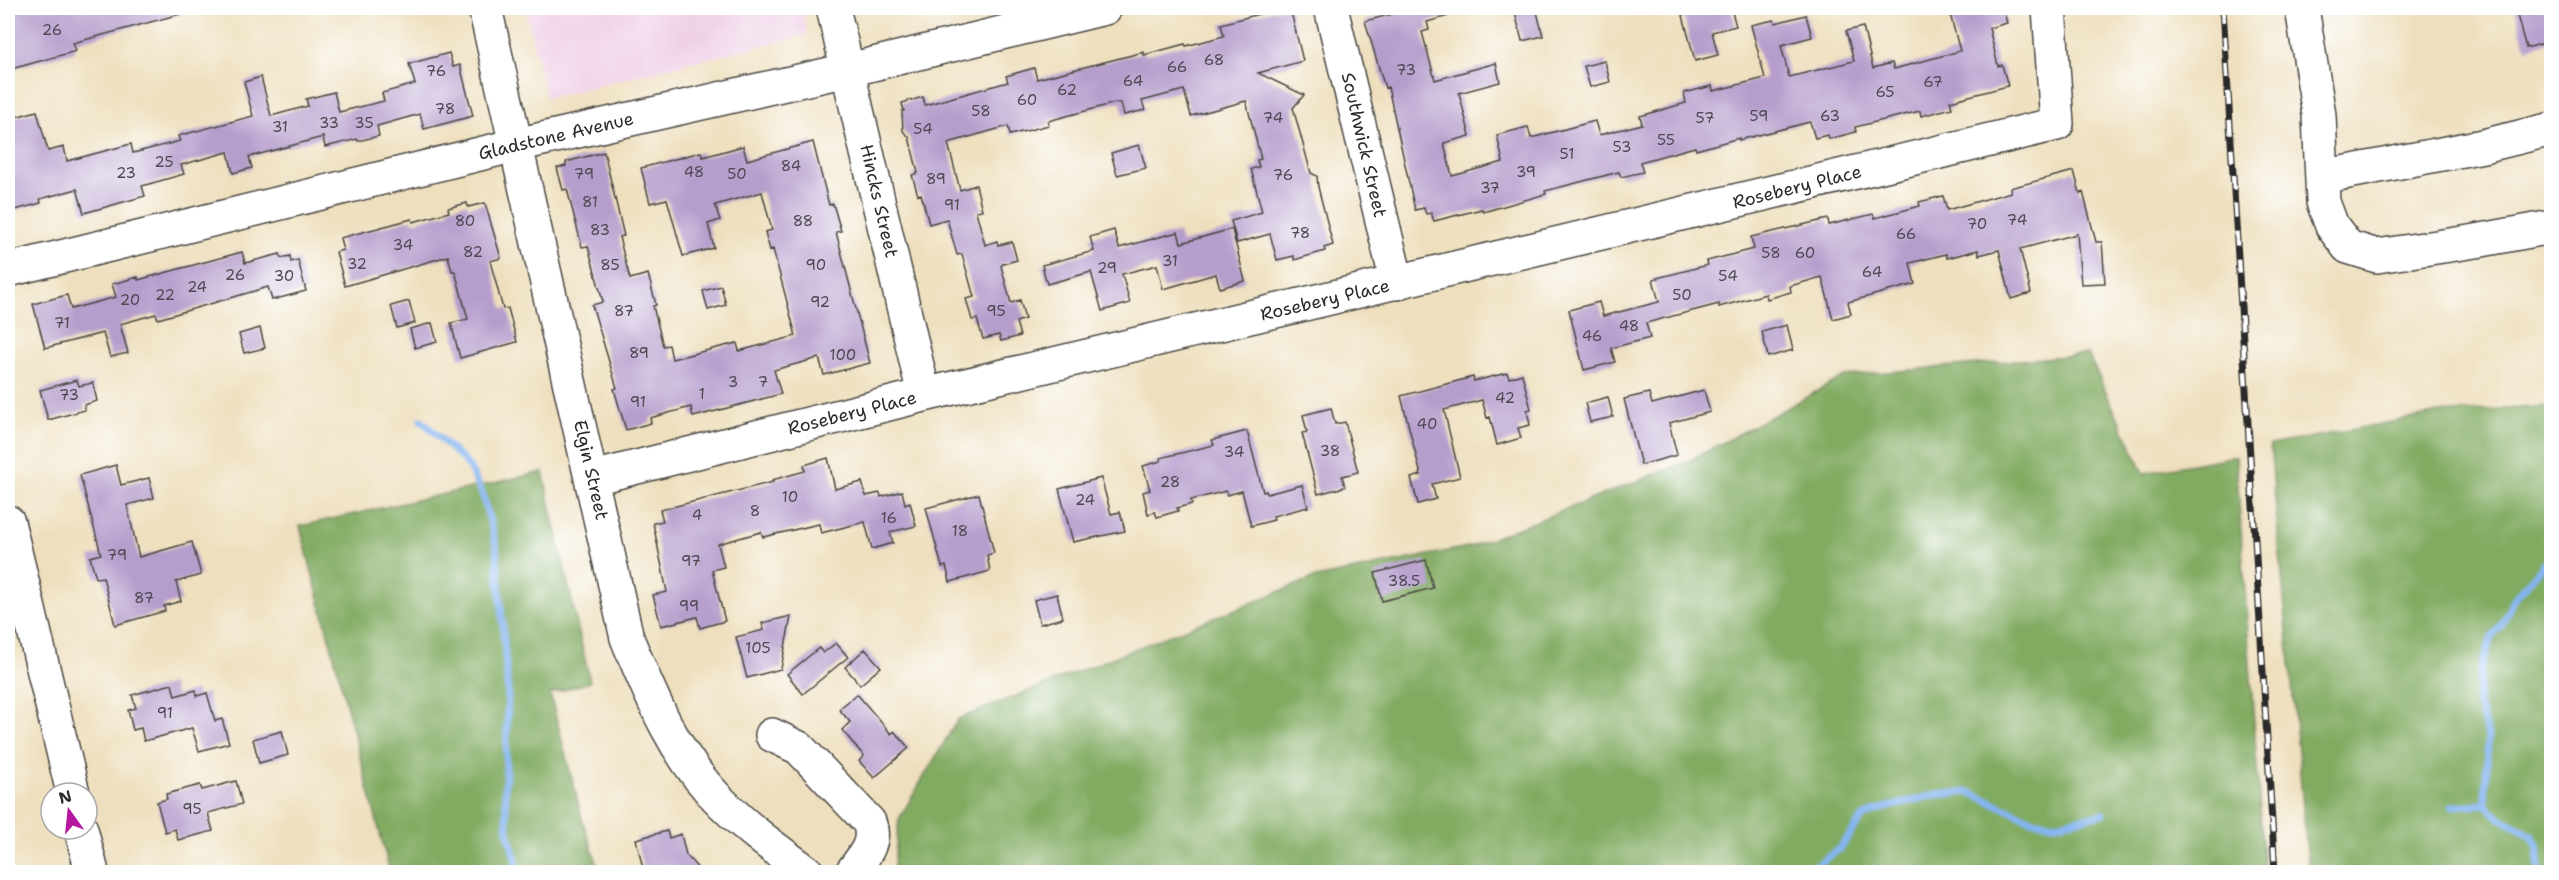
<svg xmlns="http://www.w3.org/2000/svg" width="2559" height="880" viewBox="0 0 2559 880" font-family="'Shantell Sans',sans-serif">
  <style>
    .built { fill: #efd0e6 }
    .forest { fill: #82ab62; stroke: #566b46; stroke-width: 1.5 }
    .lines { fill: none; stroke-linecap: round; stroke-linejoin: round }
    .stream { stroke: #85b5f0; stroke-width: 7 }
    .building { fill: #b69ecc }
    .minor-casing { stroke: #484641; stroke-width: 36 }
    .minor { stroke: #fff; stroke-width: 33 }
    .rail-casing { stroke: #2b2b2b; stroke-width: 7 }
    .rail { stroke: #fff; stroke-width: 4.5; stroke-dasharray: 14; stroke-linecap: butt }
    .labels { text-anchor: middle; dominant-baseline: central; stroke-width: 6; stroke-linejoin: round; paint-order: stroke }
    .number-label { font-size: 15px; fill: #4e4853 }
    .street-label { font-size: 18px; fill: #2b2b2b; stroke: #fff }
  </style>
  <rect width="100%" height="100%" fill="#fff"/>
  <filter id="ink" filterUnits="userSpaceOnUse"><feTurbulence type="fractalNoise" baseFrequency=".0167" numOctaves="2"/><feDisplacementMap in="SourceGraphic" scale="12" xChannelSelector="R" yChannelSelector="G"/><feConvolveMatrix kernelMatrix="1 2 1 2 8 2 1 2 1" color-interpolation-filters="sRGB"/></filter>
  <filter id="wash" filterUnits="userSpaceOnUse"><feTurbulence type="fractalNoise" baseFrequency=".008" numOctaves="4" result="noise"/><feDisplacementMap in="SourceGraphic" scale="24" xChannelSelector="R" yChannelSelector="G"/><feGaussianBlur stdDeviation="1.35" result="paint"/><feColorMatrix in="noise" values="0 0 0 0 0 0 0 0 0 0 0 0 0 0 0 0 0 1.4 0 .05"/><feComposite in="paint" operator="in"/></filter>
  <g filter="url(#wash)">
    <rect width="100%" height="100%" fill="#eedfbe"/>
    <path class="built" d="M525,8H801L808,34L546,98Z"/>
    <path class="forest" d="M2088,354L2144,473L2236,456L2264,872H893L899,819L958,719L1311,579L1473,546L1691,460L1845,376Z
      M2551,406V872H2309L2270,445L2439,413Z
      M543,472L590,682L550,694L583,822L600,872H390L300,526Z"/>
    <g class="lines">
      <path class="stream" d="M421,420L468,465L482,493L496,544L508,692L505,793L508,833L519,872
        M2485,804L2488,737L2478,703L2480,671L2492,637L2502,624L2513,600L2552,555
        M2451,806L2485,804L2499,817L2532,836L2537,845L2539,872
        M1292,872H1324
        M1633,872H1634
        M1799,872L1820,863L1840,848L1863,817L1878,810L1933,795L1969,792L2032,820L2054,824L2103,814"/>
    </g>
    <g id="blocks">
      <path class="building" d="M29,8H183L184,13L73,43L76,51L8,70V13Z
        M1282,8H1290L1303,61L1258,73L1304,95L1293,108L1311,173L1317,176L1318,187L1333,245L1324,248L1325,251L1294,260V256L1277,260L1270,234L1237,243L1231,221L1262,212L1251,169L1259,167L1257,160L1261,159L1246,101L1191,116L1184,90L1142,101L1145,110L1124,115L1121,103H1115L1048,121L1049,125L1010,135L1008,126L948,143L960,190L976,185L982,210L976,211L985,245L997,241L998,245L1012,242L1017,260L1003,264L1001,266L1011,303L1020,300L1025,319L1016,322L1020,336L1001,341L999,335L983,339L977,319L972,320L966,299L974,297L962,254L957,255L947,219L929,224L921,194L918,195L912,175L918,173L909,137L903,131L902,111H904L902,103L923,97L925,105L1008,82L1006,76L1034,68L1037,79L1144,52V55L1185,44L1186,46L1224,36L1221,24Z
        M1416,8H1458L1459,13L1427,22L1429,30L1422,32L1435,80L1496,63L1500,82L1459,93L1470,136L1444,143L1452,176L1503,162L1497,135L1528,127L1531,138L1595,121L1599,135L1642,124L1640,116L1686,103L1684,93L1712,86L1713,91L1765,78L1751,25L1774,20L1775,23L1806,15L1812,37L1781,45L1789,77L1854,61L1846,31L1863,27L1873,68L1892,63L1894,69L1960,51L1950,14L1974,8H2003L2007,23L1989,28L1998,66L2002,65L2008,86L1950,101L1952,108L1921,116L1920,111L1855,127L1856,132L1829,139L1828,135L1815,138L1810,122L1739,140V138L1696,150L1695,147L1640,162L1643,172L1621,177L1619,172L1545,191L1546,194L1483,212L1482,209L1434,221L1431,213L1426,214L1424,208L1415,210L1388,87L1385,88L1365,21Z
        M1514,8H1536L1543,36L1522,41Z
        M1681,8H1731L1736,26L1712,32L1718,55L1695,61Z
        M2515,8H2552V41L2526,48Z
        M449,53L453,67L460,65L473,116L424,129L420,114L377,126L379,136L358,141L357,139L325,147L323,137L249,157L252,168L233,173L228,152L181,165L184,174L142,186L145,196L84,213L77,189L40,199L41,203L8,212V119L37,111L48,151L64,147L67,161L131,144L133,153L180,141L178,136L253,116L244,82L261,77L271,116L308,106L306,99L334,92L339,112L384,101L382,93L415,84L409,64Z
        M1605,61L1610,82L1590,87L1584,66Z
        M813,142L829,205L833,204L841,231L836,232L870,363L824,375L819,358L774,370L781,394L693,417L691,407L650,418L651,423L626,430L614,389L617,388L592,305L603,302L588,246L582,247L567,189L563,190L557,168L566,166V162L604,152L624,236L619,237L630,279L648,274L656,305L653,306L663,346L669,345L672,359L737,343L739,351L796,336L773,249L770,250L765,232L772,230L762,192L715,205L720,220L708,224L714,248L683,256L667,199L650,203L641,168L701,152L703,157L743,146L747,160Z
        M1139,145L1146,168L1117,175L1111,153Z
        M2074,171L2080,193L2083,192L2096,242H2102L2105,283L2081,284L2077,234L2020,249L2031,293L2011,299L1999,250L1979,255L1978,250L1947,258L1946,254L1910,263L1915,284L1848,302L1851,314L1833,319L1822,277L1790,286L1791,292L1767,299L1766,294L1719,307V304L1646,323L1650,338L1611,348L1615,362L1584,370L1569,310L1599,302L1603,316L1659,302L1653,279L1708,265L1707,261L1754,249L1751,237L1828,219L1829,225L1873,214L1875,218L1920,206L1919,202L1943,196L1947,210L2011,192L2010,188Z
        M467,203L468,207L485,203L501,258L490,261L503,309L508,308L517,342L460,358L451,323L468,319L455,271H452L448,256L345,286L336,252L343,250L340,238L412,219L413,222L449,212L448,208Z
        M1232,229L1245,281L1220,288L1216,274L1163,289L1157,265L1122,274L1130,303L1102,311L1091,272L1047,284L1042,265L1094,251L1090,237L1114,230L1119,248L1178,232L1181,243Z
        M242,252L245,263L280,254L281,258L290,256L291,262L298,260L306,291L272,300L268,287L158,319L156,314L120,324L128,353L110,357L103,333L45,348L33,304L67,295L71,309L116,297L112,284L138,277V280Z
        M721,286L726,305L708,310L703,291Z
        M409,301L415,323L397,328L391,306Z
        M432,323L437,342L415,348L410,329Z
        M1787,325L1793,350L1768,357L1762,332Z
        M260,328L265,348L244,353L239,334Z
        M1507,373L1509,378L1522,374L1531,409L1527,410L1530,425L1518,428L1521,438L1497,445L1490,417L1487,418L1482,400L1444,410L1460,477L1432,484L1436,499L1418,504L1411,478L1421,475L1401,396L1473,377L1474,381Z
        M77,380L79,386L93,383L97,401L84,405L85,410L48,420L40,390Z
        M1704,390L1710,412L1669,423L1677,455L1641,465L1624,399L1649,393L1652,404Z
        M1608,397L1613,417L1590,422L1585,403Z
        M1331,408L1335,424L1345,422L1358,472L1342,476L1345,487L1318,494L1302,433L1307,432L1303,415Z
        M1247,431L1263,492L1266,491L1267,494L1302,485L1308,507L1273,516L1274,520L1251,526L1242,491L1227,495L1226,491L1191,500L1192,504L1177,508L1178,511L1157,517L1155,512L1148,514L1143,492L1150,490L1143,466L1161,461L1160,458L1214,445L1212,440Z
        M828,458L835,489L862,482L866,496L880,493L881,497L902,491L905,504L910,502L916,526L890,532L893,543L872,549L865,522L821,533L819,524L763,537L761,532L718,544L724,567L712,570L725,621L700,628L697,617L661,626L653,595L667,592L653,523L663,521L660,510L773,482L772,480L805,471L804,465Z
        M116,465L121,485L149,478L154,498L127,505L139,557L192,542L201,575L176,582L181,601L164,606L165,611L115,625L103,577L96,578L90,557L101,554L80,475Z
        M1101,478L1111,514L1120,512L1125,531L1073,542L1059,489Z
        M979,494L994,553L987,555L990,571L950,582L946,566L942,567L926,508Z
        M1426,560L1433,588L1382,601L1375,573Z
        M1057,594L1063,618L1040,624L1034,600Z
        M791,616L781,669L747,678L736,637L764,630L762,623Z
        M836,643L848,657L803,694L787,674L819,648L823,653Z
        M865,649L881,667L860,685L845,667Z
        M172,684L175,696L196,690L197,696L207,693L215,721L222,719L229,743L199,751L192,728L144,741L141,728L133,730L128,710L136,708L132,695Z
        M857,694L891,734L894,731L909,748L874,778L859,761L864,756L842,730L850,722L839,709Z
        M282,731L288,755L259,763L253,739Z
        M236,781L242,804L208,813L213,831L178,840L175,829L165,832L157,802L167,799L166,794L200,785L202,790Z
        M667,831L669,838L681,834L686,855L702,873H644L636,839Z"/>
    </g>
  </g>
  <g filter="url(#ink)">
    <use href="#blocks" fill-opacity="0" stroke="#484641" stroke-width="1.5"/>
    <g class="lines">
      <g class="minor-casing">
        <path id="minor" d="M485,8L627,638C651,697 676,758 722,803C748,829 778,851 807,872
          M833,8L924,395
          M1331,8L1397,283
          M2302,8L2319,115L2323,202L2332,226L2348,247L2377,256L2476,241L2552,227
          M2322,177L2483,146L2552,129
          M8,270L516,145L865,66L1105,8
          M593,478L924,395L2057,124L2049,8
          M8,522L73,793
          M772,735L799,748L869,822C877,842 864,856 852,872
          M81,829L92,872"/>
      </g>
      <use href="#minor" class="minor"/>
      <g class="rail-casing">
        <path id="rail" d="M2223,8L2275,872"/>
      </g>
      <use href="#rail" class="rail"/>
    </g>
  </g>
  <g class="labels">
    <g class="number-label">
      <text x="52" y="30">26</text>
      <text x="1214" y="60">68</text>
      <text x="1177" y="67">66</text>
      <text x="1406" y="70">73</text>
      <text x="436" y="71">76</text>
      <text x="1133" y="81">64</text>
      <text x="1933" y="82">67</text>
      <text x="1067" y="90">62</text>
      <text x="1885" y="92">65</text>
      <text x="1027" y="100">60</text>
      <text x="445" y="109">78</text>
      <text x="981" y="111">58</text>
      <text x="1759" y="116">59</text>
      <text x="1830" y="116">63</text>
      <text x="1273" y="118">74</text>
      <text x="1705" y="118">57</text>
      <text x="329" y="123">33</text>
      <text x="364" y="123">35</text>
      <text x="280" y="127">31</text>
      <text x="923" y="129">54</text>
      <text x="1666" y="140">55</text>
      <text x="1622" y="147">53</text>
      <text x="1567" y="154">51</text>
      <text x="164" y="162">25</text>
      <text x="791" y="166">84</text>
      <text x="694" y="172">48</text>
      <text x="1526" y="172">39</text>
      <text x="126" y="173">23</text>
      <text x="584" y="174">79</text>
      <text x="737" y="174">50</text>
      <text x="1283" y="175">76</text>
      <text x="936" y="179">89</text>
      <text x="1490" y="188">37</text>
      <text x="590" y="202">81</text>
      <text x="952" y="205">91</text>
      <text x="2017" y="220">74</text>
      <text x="465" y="221">80</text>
      <text x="803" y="221">88</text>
      <text x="1977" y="224">70</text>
      <text x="600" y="230">83</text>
      <text x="1300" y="233">78</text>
      <text x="1906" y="234">66</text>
      <text x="403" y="245">34</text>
      <text x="473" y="252">82</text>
      <text x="1771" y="253">58</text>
      <text x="1805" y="253">60</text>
      <text x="1170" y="261">31</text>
      <text x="357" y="264">32</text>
      <text x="610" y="265">85</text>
      <text x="816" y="265">90</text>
      <text x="1107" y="268">29</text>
      <text x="1872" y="272">64</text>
      <text x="235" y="275">26</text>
      <text x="284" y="276">30</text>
      <text x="1728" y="276">54</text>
      <text x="197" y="287">24</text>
      <text x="165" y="295">22</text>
      <text x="1682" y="295">50</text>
      <text x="130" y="300">20</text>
      <text x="820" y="302">92</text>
      <text x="624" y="311">87</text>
      <text x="996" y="311">95</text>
      <text x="62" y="323">71</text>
      <text x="1629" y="326">48</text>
      <text x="1592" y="336">46</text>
      <text x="639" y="353">89</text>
      <text x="843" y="355">100</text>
      <text x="733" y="382">3</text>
      <text x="763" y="382">7</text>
      <text x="702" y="394">1</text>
      <text x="69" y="395">73</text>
      <text x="1505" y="398">42</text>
      <text x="638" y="402">91</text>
      <text x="1427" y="424">40</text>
      <text x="1330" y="451">38</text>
      <text x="1234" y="452">34</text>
      <text x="1170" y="482">28</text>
      <text x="790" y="497">10</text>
      <text x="1085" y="500">24</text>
      <text x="755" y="511">8</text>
      <text x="697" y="515">4</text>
      <text x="889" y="518">16</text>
      <text x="960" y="531">18</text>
      <text x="117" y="555">79</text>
      <text x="691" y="561">97</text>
      <text x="1404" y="581">38.5</text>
      <text x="144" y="598">87</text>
      <text x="689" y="606">99</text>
      <text x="758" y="648">105</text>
      <text x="165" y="713">91</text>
      <text x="192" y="809">95</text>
    </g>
    <g class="street-label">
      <text transform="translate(556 136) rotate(-13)">Gladstone Avenue</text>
      <text transform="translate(1364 145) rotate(77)">Southwick Street</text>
      <text transform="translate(1797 187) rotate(-14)">Rosebery Place</text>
      <text transform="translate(879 201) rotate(77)">Hincks Street</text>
      <text transform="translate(1325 300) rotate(-13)">Rosebery Place</text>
      <text transform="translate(852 413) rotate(-14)">Rosebery Place</text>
      <text transform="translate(591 470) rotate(77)">Elgin Street</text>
    </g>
  </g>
  <rect width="2559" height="880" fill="none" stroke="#fff" stroke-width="30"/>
  <g transform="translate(69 811) rotate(345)"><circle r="28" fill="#ffffff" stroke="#aaaaaa" stroke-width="1.5"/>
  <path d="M0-4.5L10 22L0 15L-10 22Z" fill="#b5179e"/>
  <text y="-9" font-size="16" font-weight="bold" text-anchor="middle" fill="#2b2b2b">N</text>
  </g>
</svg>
